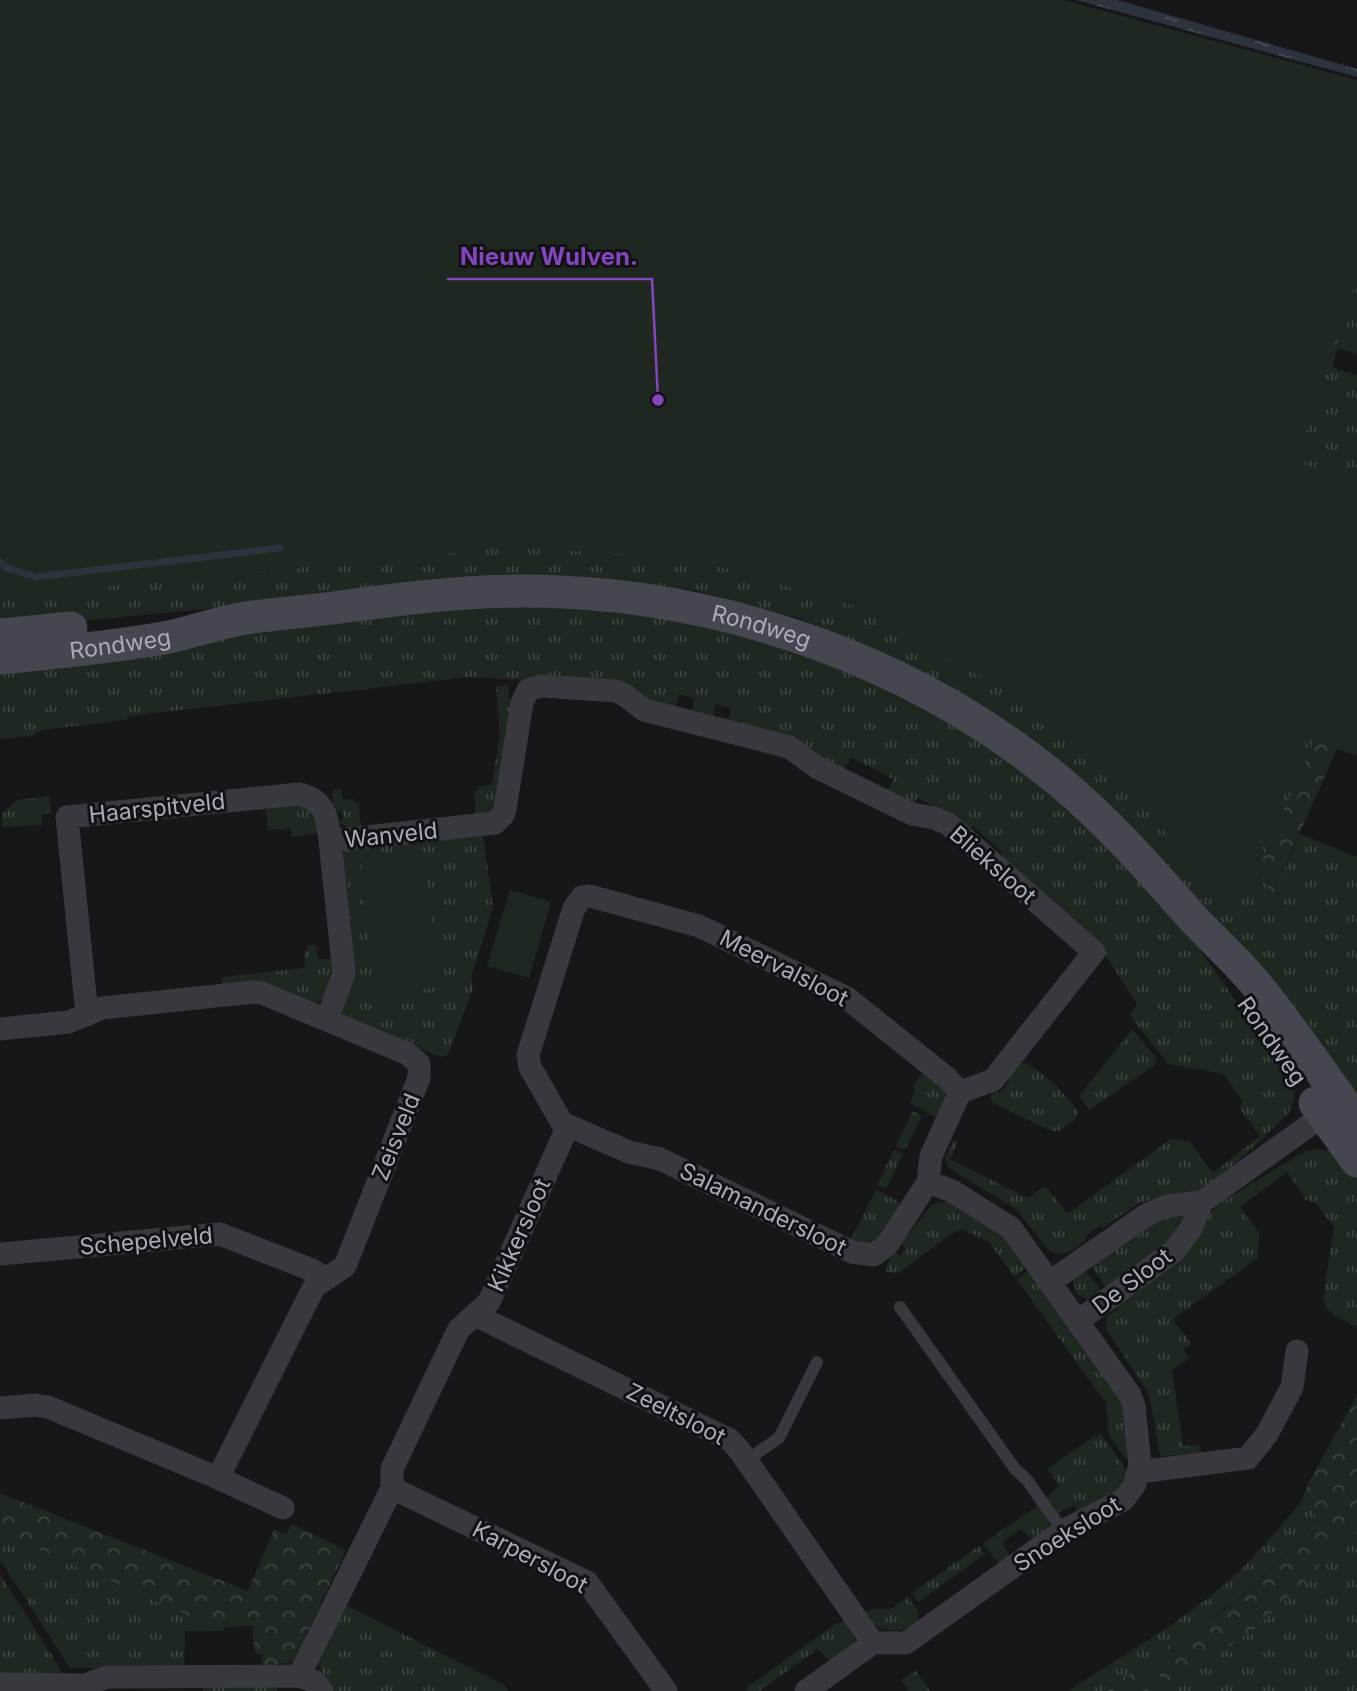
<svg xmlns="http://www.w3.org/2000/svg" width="1357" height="1691" viewBox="0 0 1357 1691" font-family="Inter,sans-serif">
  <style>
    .grass { fill: url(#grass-tufts) }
    .forest { fill: url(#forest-crowns) }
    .park { fill: #1e2821 }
    .water { fill: url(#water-ripples) }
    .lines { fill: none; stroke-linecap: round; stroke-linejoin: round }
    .stream { stroke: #2c333e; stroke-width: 7 }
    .service { stroke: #38383e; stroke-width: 12 }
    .minor { stroke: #38383e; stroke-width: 23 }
    .secondary { stroke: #45464f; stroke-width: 33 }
    .labels { text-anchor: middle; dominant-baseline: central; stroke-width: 6; stroke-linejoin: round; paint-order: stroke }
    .street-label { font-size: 23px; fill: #a8abba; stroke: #121214 }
    .leader { fill: none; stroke: #8445be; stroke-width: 2.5 }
    .callout-dot { fill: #8445be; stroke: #121214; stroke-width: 2.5 }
    .callout-label { font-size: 24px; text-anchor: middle; font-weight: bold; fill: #8445be; stroke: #121214; stroke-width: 6; stroke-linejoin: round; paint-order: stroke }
  </style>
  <defs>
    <pattern id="grass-tufts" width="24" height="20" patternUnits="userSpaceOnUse" patternTransform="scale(1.75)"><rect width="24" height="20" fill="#1e2821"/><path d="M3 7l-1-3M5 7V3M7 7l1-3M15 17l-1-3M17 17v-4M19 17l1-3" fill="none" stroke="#3c443f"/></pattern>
    <pattern id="forest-crowns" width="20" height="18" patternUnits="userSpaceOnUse" patternTransform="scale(1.75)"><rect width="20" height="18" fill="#1e2821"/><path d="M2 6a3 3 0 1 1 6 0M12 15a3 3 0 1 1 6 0" fill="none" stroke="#3c443f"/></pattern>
    <pattern id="water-ripples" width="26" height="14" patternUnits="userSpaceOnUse" patternTransform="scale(1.75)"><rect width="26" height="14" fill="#2c333e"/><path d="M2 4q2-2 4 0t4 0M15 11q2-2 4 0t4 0" fill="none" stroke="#484e58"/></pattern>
  </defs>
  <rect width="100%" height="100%" fill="#171719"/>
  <path class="grass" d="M0,0L1357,187V354L1338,348L1332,367L1357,376V756L1314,741L1274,892L1300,834L1357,857V1111L1220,922L1120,816L905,665L799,618L693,590L572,580L297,600L0,629Z
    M440,607L624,608L811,653L950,720L1060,798L1190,936L1292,1080L1295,1096L1289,1113L1227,1172L1197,1192L1141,1202L1102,1228L1100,1225L1087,1235L1085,1241C1073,1250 1062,1260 1048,1249L1016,1209L949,1168L945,1159L954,1140L958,1142L950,1159L1027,1198L1046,1186L1067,1214L1171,1139L1190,1142L1213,1173L1260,1136L1240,1109L1242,1100L1224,1074L1168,1064L1130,1016L1137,1004L1104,953L998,859L1003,853L973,826L968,832L936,807L917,798L911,808L887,793L893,779L851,757L843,772L819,761L815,751L791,739L728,724L731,708L716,704L713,716L692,711L695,699L679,694L675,710L647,704L622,685L469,677L129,716L126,720L43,730L31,736L0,739V664Z
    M507,685L509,688V699L516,701L499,802L491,812L476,815L474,791H478V787L492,785L500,734L496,686Z
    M341,788L343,800L354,799V803H359L361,826C353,828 345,828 339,822L344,817L340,810L334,812L332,792L334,789Z
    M49,796L51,813L42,814V825L2,827V814L17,800Z
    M298,805L315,813L318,833L292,837L290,828L268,830L266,809Z
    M483,835L493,907L471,978L473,989L448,1055L440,1057L347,1020L341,1012V858L346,849Z
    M316,945L318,960L331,959L336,974L325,998L315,1004L222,985L221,977L305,968L304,952L307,951V946Z
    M1132,1030L1135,1032L1156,1058L1155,1065L1089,1110L1079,1096Z
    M1017,1062C1035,1061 1068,1097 1078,1111L1077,1118L1059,1131H1051L993,1103L990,1098L994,1089L1000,1093L1010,1081L1004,1076Z
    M923,1072L942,1083L948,1096L936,1117L910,1103L914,1092L913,1086Z
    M913,1111L922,1116L905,1150L896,1146Z
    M1318,1149L1332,1151L1357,1175V1327C1344,1320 1326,1315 1323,1299L1334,1227L1315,1202L1306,1200L1287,1172L1240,1207L1259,1233L1258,1258L1173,1319L1191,1344L1183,1350L1189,1358L1172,1370L1183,1446L1200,1445L1202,1453L1160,1456L1150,1399L1146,1389L1106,1329L1107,1317L1119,1307L1115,1300L1222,1202L1282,1165L1307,1151Z
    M894,1150L903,1154L886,1189L877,1185Z
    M876,1190L898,1201L901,1208L877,1244L850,1241Z
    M944,1201L950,1202L1001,1232L1027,1267L1014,1277L989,1242L962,1229L953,1233L898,1273L887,1272L886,1267L894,1251L900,1256L906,1248L901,1243L932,1205Z
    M1161,1215H1187L1176,1240L1108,1290L1089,1263Z
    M1083,1267L1103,1294L1088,1300L1077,1294L1072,1279Z
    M1029,1270L1122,1399L1131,1460L1124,1457L1109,1435L1106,1403L1017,1280Z
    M1101,1434L1125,1468L1126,1479L1117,1490L1077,1511L1074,1505L1058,1513L1047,1497L1060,1486L1047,1469L1096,1435Z
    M1301,1502L1313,1510L1317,1518C1274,1574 1219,1616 1159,1653L1256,1627L1314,1572L1340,1537L1348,1532L1357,1533V1691H1149L1143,1675L1139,1672L1127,1675L1102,1691H1068C1120,1657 1177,1625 1224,1585C1253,1560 1277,1530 1301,1502Z
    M1037,1506L1049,1519V1526L1033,1540L1021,1529L1002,1542L1009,1554L1008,1557L999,1564L983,1544Z
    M0,1532L223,1631H185L184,1669L70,1668L0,1560Z
    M979,1546L985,1554L918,1602L912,1593Z
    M0,1574L60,1668L61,1677L0,1676Z
    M908,1597L919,1612L917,1617L920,1621C897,1635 882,1635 863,1614L873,1609H891Z
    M342,1603L504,1685L508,1691H331L317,1660Z
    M849,1617C861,1647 854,1644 830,1661L818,1649L759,1691H748L746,1688L837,1623L838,1624Z
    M916,1671L930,1691H909L901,1680Z
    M204,1685H278L277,1691H203Z"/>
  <path class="forest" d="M1314,741L1337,749L1273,893L1256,874Z
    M1357,1395V1533L1348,1532L1340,1537L1314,1572L1257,1627L1175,1684C1161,1681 1148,1668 1159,1654C1165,1645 1205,1624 1217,1615C1254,1588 1288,1555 1317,1519L1313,1510L1301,1502L1310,1480Z
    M0,1493L248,1591L274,1529L287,1534L292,1524L346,1550L295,1658L289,1663L277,1664V1668H263L262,1654L255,1653L252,1626L225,1627L223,1631L0,1532Z
    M1139,1672L1143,1675L1149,1691H1102L1127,1675Z"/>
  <path class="park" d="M0,0H1064L1357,80V278L1296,461L1357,484V752L1310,733L1232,918L1148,810L1007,691L857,607L729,569L641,555L512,547L20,595L0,577Z
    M424,857L439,987L375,994L361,864Z
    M510,890L551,902L529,978L487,966Z"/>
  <path class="water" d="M1076,0H1117L1357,69V77Z"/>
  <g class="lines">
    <path class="stream" d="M0,562L7,568L36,577L280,548"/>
    <path class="service" d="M900,1307L1015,1469L1027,1480L1063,1531
      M747,1460L779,1438L817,1362"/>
    <path class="minor" d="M87,1015L67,817L299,794C326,801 327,816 330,841
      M327,1020L344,973L330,841L495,823L503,815L505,809L522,703L528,690L542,686L616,691L626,696L644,710L789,747L818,768L912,814L934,818L948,824L1094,952L993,1080L960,1092L931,1156L928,1182L887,1245L874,1255L852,1252L660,1159L629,1152L562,1123L530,1067L528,1055L574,908L582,897L590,896L699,926L847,998L947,1078L960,1092
      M0,1029L69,1022L102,1008L254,992L262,993L408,1054L419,1064V1078L345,1266L314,1287L218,1478
      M0,1254L220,1234L312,1270L325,1278
      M1050,1282L1148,1214L1167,1206L1202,1202
      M475,1315L730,1440L740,1451L873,1643
      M1078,1321L1174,1251L1191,1229L1202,1202L1336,1106
      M0,1408L35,1405L48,1407L218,1478L283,1508
      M1139,1472L1248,1458L1267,1434L1292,1387L1297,1351
      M392,1488L587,1582L666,1691
      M299,1676L392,1488V1469L453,1341L459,1329L489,1302L568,1126
      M0,1684L85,1685L107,1677L299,1676L314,1681L322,1691
      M806,1691L873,1643H906L1063,1531L1123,1500L1134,1486L1140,1465L1134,1406L1130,1395L1011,1228L952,1191L928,1182"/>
    <g class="secondary">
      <path d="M0,635L71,628"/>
      <path id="s1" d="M0,658C54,653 110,647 164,638C189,633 214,624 240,619C271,614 302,612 333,608C377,602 422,596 466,593C677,579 895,646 1058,780C1107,821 1148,867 1190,915C1211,938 1235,959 1255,983C1291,1027 1324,1076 1357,1122"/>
      <path d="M1315,1103L1357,1161"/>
    </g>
  </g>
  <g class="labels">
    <g class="street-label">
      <text stroke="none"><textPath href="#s1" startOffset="770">Rondweg</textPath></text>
      <text stroke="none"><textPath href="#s1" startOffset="121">Rondweg</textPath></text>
      <text transform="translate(157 808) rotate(-6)">Haarspitveld</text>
      <text transform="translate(391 835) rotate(-6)">Wanveld</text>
      <text transform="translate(993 865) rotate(41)">Blieksloot</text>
      <text transform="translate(784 968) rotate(27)">Meervalsloot</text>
      <text transform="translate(1272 1041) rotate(55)">Rondweg</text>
      <text transform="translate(396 1137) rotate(-68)">Zeisveld</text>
      <text transform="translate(763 1209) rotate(26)">Salamandersloot</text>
      <text transform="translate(519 1235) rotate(-66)">Kikkersloot</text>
      <text transform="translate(146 1241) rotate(-5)">Schepelveld</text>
      <text transform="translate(1132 1281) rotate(-37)">De Sloot</text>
      <text transform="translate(676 1414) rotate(27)">Zeeltsloot</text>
      <text transform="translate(1067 1534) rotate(-32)">Snoeksloot</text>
      <text transform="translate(530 1557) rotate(28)">Karpersloot</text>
    </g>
  </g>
  <path class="leader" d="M658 400L652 279H447"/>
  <circle class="callout-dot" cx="658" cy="400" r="7"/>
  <g class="callout-label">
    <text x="549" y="265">Nieuw Wulven.</text>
  </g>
</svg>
